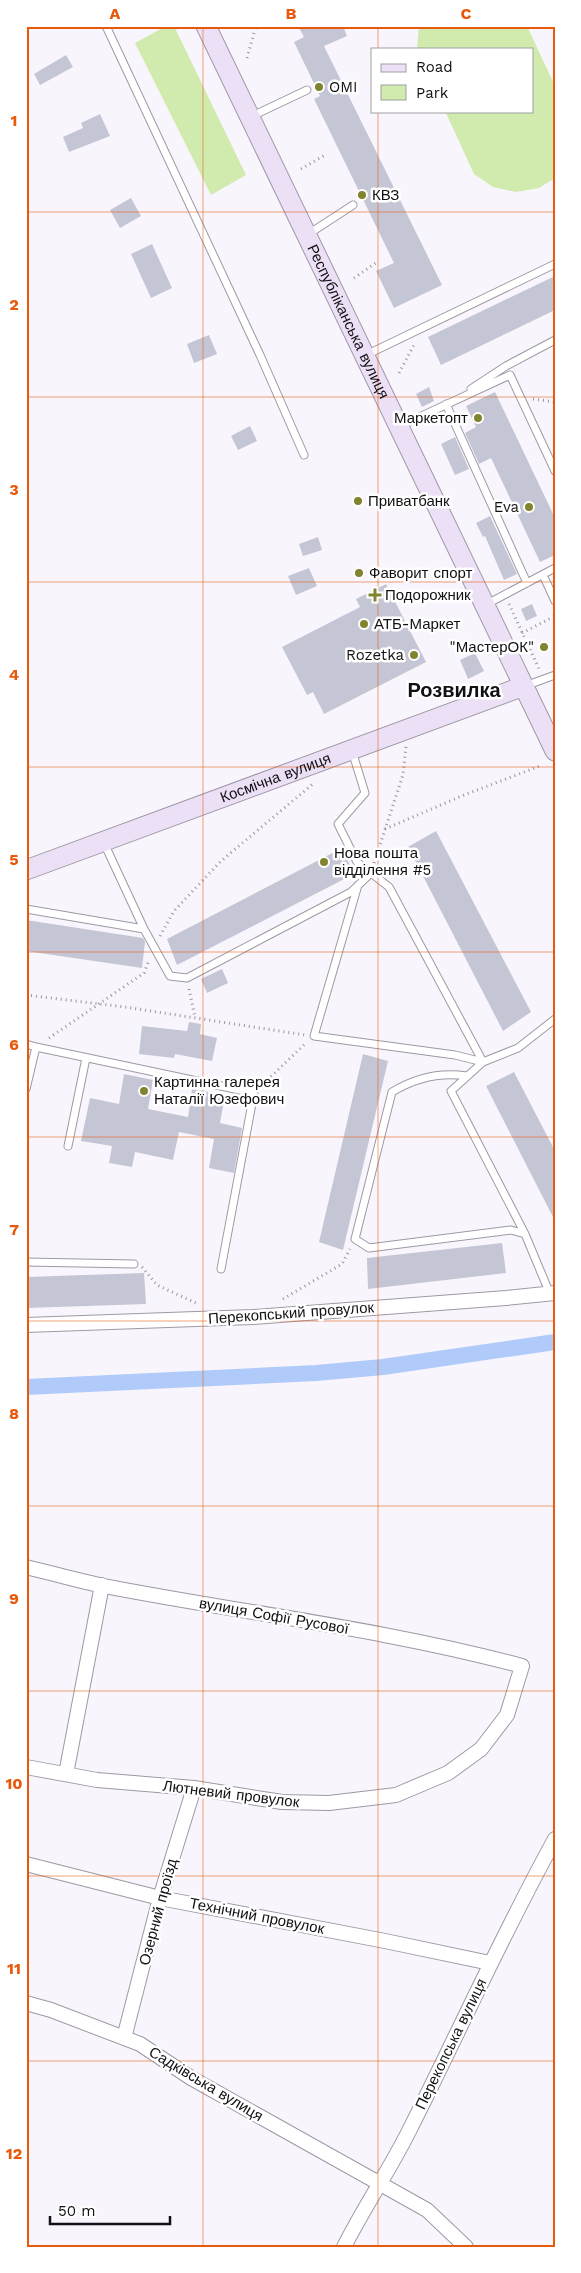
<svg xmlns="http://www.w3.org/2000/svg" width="581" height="2273" viewBox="0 0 581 2273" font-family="'Work Sans',sans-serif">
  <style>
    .green { fill: #d1ebaf }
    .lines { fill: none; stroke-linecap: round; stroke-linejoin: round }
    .canal { stroke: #b0cbfa; stroke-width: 16 }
    .building { fill: #c5c6d5 }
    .lane-casing { stroke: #9f98a5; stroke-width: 9 }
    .street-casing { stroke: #9f98a5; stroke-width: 16 }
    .secondary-casing { stroke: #9f98a5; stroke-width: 21 }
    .path { stroke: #98959b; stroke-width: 3; stroke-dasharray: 1 4; stroke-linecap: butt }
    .lane { stroke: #fff; stroke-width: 7 }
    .street { stroke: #fff; stroke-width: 14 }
    .secondary { stroke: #ece0f6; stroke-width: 19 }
    .grid { fill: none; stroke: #e8590c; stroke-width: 1; stroke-opacity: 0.55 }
    .poi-dot { fill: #81842e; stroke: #fff; stroke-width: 2 }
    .labels { text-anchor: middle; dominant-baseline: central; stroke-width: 5; stroke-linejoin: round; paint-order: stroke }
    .poi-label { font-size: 15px; fill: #121014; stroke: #fff; text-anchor: start }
    .street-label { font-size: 15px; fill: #121014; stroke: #fff }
    .district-label { font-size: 20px; font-weight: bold; fill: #121014; stroke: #fff }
    .neatline { fill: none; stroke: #e8590c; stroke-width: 2 }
    .grid-label { font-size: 16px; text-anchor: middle; font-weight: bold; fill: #e8590c }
  </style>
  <rect width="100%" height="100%" fill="#f9f5fd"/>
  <path class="green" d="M166,26H174L246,175L211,195L135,43Z
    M419,26H527L555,86V178L539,188L516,192L493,187L474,174L445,111H532V49H417Z"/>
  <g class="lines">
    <path class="canal" d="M26,1387L316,1373L383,1367L555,1342"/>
  </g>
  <path class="building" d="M298,26H343L347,36L324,46L442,285L394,308L376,271L394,263L314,99L320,96L294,42L304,37Z
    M66,55L73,67L40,85L34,74Z
    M100,114L110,136L69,152L63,137L83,128L81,123Z
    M131,198L141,216L120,228L110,210Z
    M152,244L172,288L151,298L131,254Z
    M555,276V310L441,365L428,337Z
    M209,335L217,354L194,363L187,344Z
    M429,387L434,401L422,407L416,394Z
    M495,392L555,518V555L540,562L491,458L479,464L465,433L476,427L466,406Z
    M250,426L257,441L238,450L231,436Z
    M455,437L469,469L455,475L441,444Z
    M490,516L517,574L504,580L485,536L483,537L476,523Z
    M318,537L322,550L303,556L299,544Z
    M309,568L317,586L296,595L288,576Z
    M386,584L426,662L324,714L313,692L307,695L282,647L360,607L356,599Z
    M532,604L537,616L526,621L521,609Z
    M475,653L484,671L468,679L460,660Z
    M436,831L531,1012L503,1031L408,847Z
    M342,848L354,874L177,965L167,939Z
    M26,920L143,938L145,942L142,968L26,951Z
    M222,969L228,983L207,993L201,979Z
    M189,1022L201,1024L200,1034L217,1038L212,1061L175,1054L174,1058L139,1054L142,1026L187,1031Z
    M363,1054L388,1061L343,1250L319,1242Z
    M514,1072L555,1151V1221L486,1086Z
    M124,1074L153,1080L148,1109L188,1117L192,1089L225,1095L220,1123L242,1128L234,1173L209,1168L214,1139L179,1132L173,1160L135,1152L132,1167L109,1163L112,1146L81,1141L90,1098L119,1104Z
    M502,1243L506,1273L368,1289L367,1258Z
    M144,1273L146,1304L26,1308V1277Z"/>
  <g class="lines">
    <g class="lane-casing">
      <path id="lane" d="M106,26L260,355L304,455
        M250,117L307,90
        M307,235L353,205
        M366,355L555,264
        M471,389L506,366L555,340
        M446,404L527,583
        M400,426L510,375L555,471
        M543,575L555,601
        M487,604L555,568
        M525,686L555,675
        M352,751L365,793L338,824L357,862L389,887L483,1062L451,1091L525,1234L550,1294
        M104,843L144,929
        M358,885L314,1036L455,1055L483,1062L518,1048L555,1019
        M26,909L144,929L170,976L187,978L351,892L370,874
        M26,1044L36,1047L26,1089
        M36,1047L254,1093L221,1269
        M467,1076C441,1072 415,1078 392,1092L355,1239L369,1248L511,1230L525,1234
        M68,1146L86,1058
        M26,1262L134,1264"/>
    </g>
    <g class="street-casing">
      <path id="street" d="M26,1325L253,1317L506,1298L555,1293
        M26,1567C52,1573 78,1581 104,1586C243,1613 385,1629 522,1666L507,1715L481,1749L448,1773L396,1795L329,1803L282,1802L194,1788L97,1780L26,1767
        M66,1774L102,1585
        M26,1864L160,1898L385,1941L490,1963
        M26,2003L51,2010L140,2044L191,2078L427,2210L466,2247
        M124,2038L160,1898L194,1788
        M344,2247C364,2207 389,2171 409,2131C458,2034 502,1935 555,1839"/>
    </g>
    <g class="secondary-casing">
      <g id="secondary">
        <path id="s1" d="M206,26L555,751"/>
        <path id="s2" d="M26,870L524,686"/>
      </g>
    </g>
    <path class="path" d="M247,58L256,26
      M301,169L325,155
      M354,278L377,262
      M399,373L414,345
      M533,399L555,402
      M509,604L540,671
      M522,633L555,616
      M385,829L464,795L540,766
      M374,863L403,775L406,746
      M160,936L174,911L221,861L314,783
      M189,989L195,1017
      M26,995L125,1007L305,1035
      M49,1038L144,973L149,960
      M260,1087L306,1043
      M142,1267L157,1285L198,1304
      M283,1299L342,1264L350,1249"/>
    <use href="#lane" class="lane"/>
    <use href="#street" class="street"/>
    <use href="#secondary" class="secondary"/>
  </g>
  <path class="grid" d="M203,26V2247M378,26V49M378,111V2247M26,212H555M26,397H555M26,582H555M26,767H555M26,952H555M26,1137H555M26,1321H555M26,1506H555M26,1691H555M26,1876H555M26,2061H555"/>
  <g class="poi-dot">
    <circle cx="319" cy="87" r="5"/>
    <circle cx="362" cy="195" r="5"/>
    <circle cx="478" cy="418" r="5"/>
    <circle cx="358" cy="501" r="5"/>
    <circle cx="529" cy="507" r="5"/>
    <circle cx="359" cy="573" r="5"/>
    <path d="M372.5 587.5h5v5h5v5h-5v5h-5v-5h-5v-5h5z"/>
    <circle cx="364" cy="624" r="5"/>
    <circle cx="544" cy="647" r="5"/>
    <circle cx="414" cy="655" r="5"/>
    <circle cx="324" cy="862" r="5"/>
    <circle cx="144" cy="1091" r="5"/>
  </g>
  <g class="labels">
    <g class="poi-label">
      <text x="329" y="87">OMI</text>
      <text x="372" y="195">КВЗ</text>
      <text x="468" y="418" text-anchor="end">Маркетопт</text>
      <text x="368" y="501">Приватбанк</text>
      <text x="519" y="507" text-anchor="end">Eva</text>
      <text x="369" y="573">Фаворит спорт</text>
      <text x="385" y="595">Подорожник</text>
      <text x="374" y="624">АТБ-Маркет</text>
      <text x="534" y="647" text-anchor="end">"МастерОК"</text>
      <text x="404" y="655" text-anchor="end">Rozetka</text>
      <text x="334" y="853">Нова пошта<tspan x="334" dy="17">відділення #5</tspan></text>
      <text x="154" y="1082">Картинна галерея<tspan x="154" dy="17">Наталії Юзефович</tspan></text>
    </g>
    <g class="street-label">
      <text stroke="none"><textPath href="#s1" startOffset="328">Республіканська вулиця</textPath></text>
      <text stroke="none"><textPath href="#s2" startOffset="266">Космічна вулиця</textPath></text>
      <text transform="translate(291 1313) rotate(-4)">Перекопський провулок</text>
      <text transform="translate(274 1616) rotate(10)">вулиця Софії Русової</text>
      <text transform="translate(231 1794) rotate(7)">Лютневий провулок</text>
      <text transform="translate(158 1912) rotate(-75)">Озерний проїзд</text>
      <text transform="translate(257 1916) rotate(11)">Технічний провулок</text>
      <text transform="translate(451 2044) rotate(-64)">Перекопська вулиця</text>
      <text transform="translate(206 2084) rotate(31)">Садківська вулиця</text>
    </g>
    <g class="district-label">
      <text x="454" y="690">Розвилка</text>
    </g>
  </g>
  <rect width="581" height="2273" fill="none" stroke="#ffffff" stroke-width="55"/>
  <rect x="371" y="48" width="162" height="65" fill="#ffffff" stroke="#a09fa1"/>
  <rect x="381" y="64" width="25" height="8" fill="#ece0f6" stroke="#a09fa1"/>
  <text x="416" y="72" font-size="15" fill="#121014">Road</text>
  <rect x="381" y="85" width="25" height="15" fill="#d1ebaf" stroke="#a09fa1"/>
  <text x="416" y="98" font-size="15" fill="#121014">Park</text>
  <path d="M50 2216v8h120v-8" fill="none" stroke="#121014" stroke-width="2.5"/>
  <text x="58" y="2216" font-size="15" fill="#121014" stroke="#ffffff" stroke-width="4" paint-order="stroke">50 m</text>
  <rect x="28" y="28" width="526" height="2218" class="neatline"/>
  <g class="grid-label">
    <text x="115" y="19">A</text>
    <text x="291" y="19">B</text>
    <text x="466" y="19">C</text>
    <text x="14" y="126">1</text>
    <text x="14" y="310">2</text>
    <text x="14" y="495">3</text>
    <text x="14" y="680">4</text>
    <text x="14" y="865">5</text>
    <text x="14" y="1050">6</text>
    <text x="14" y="1235">7</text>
    <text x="14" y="1419">8</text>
    <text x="14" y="1604">9</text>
    <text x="14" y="1789">10</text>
    <text x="14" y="1974">11</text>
    <text x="14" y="2159">12</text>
  </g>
</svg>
